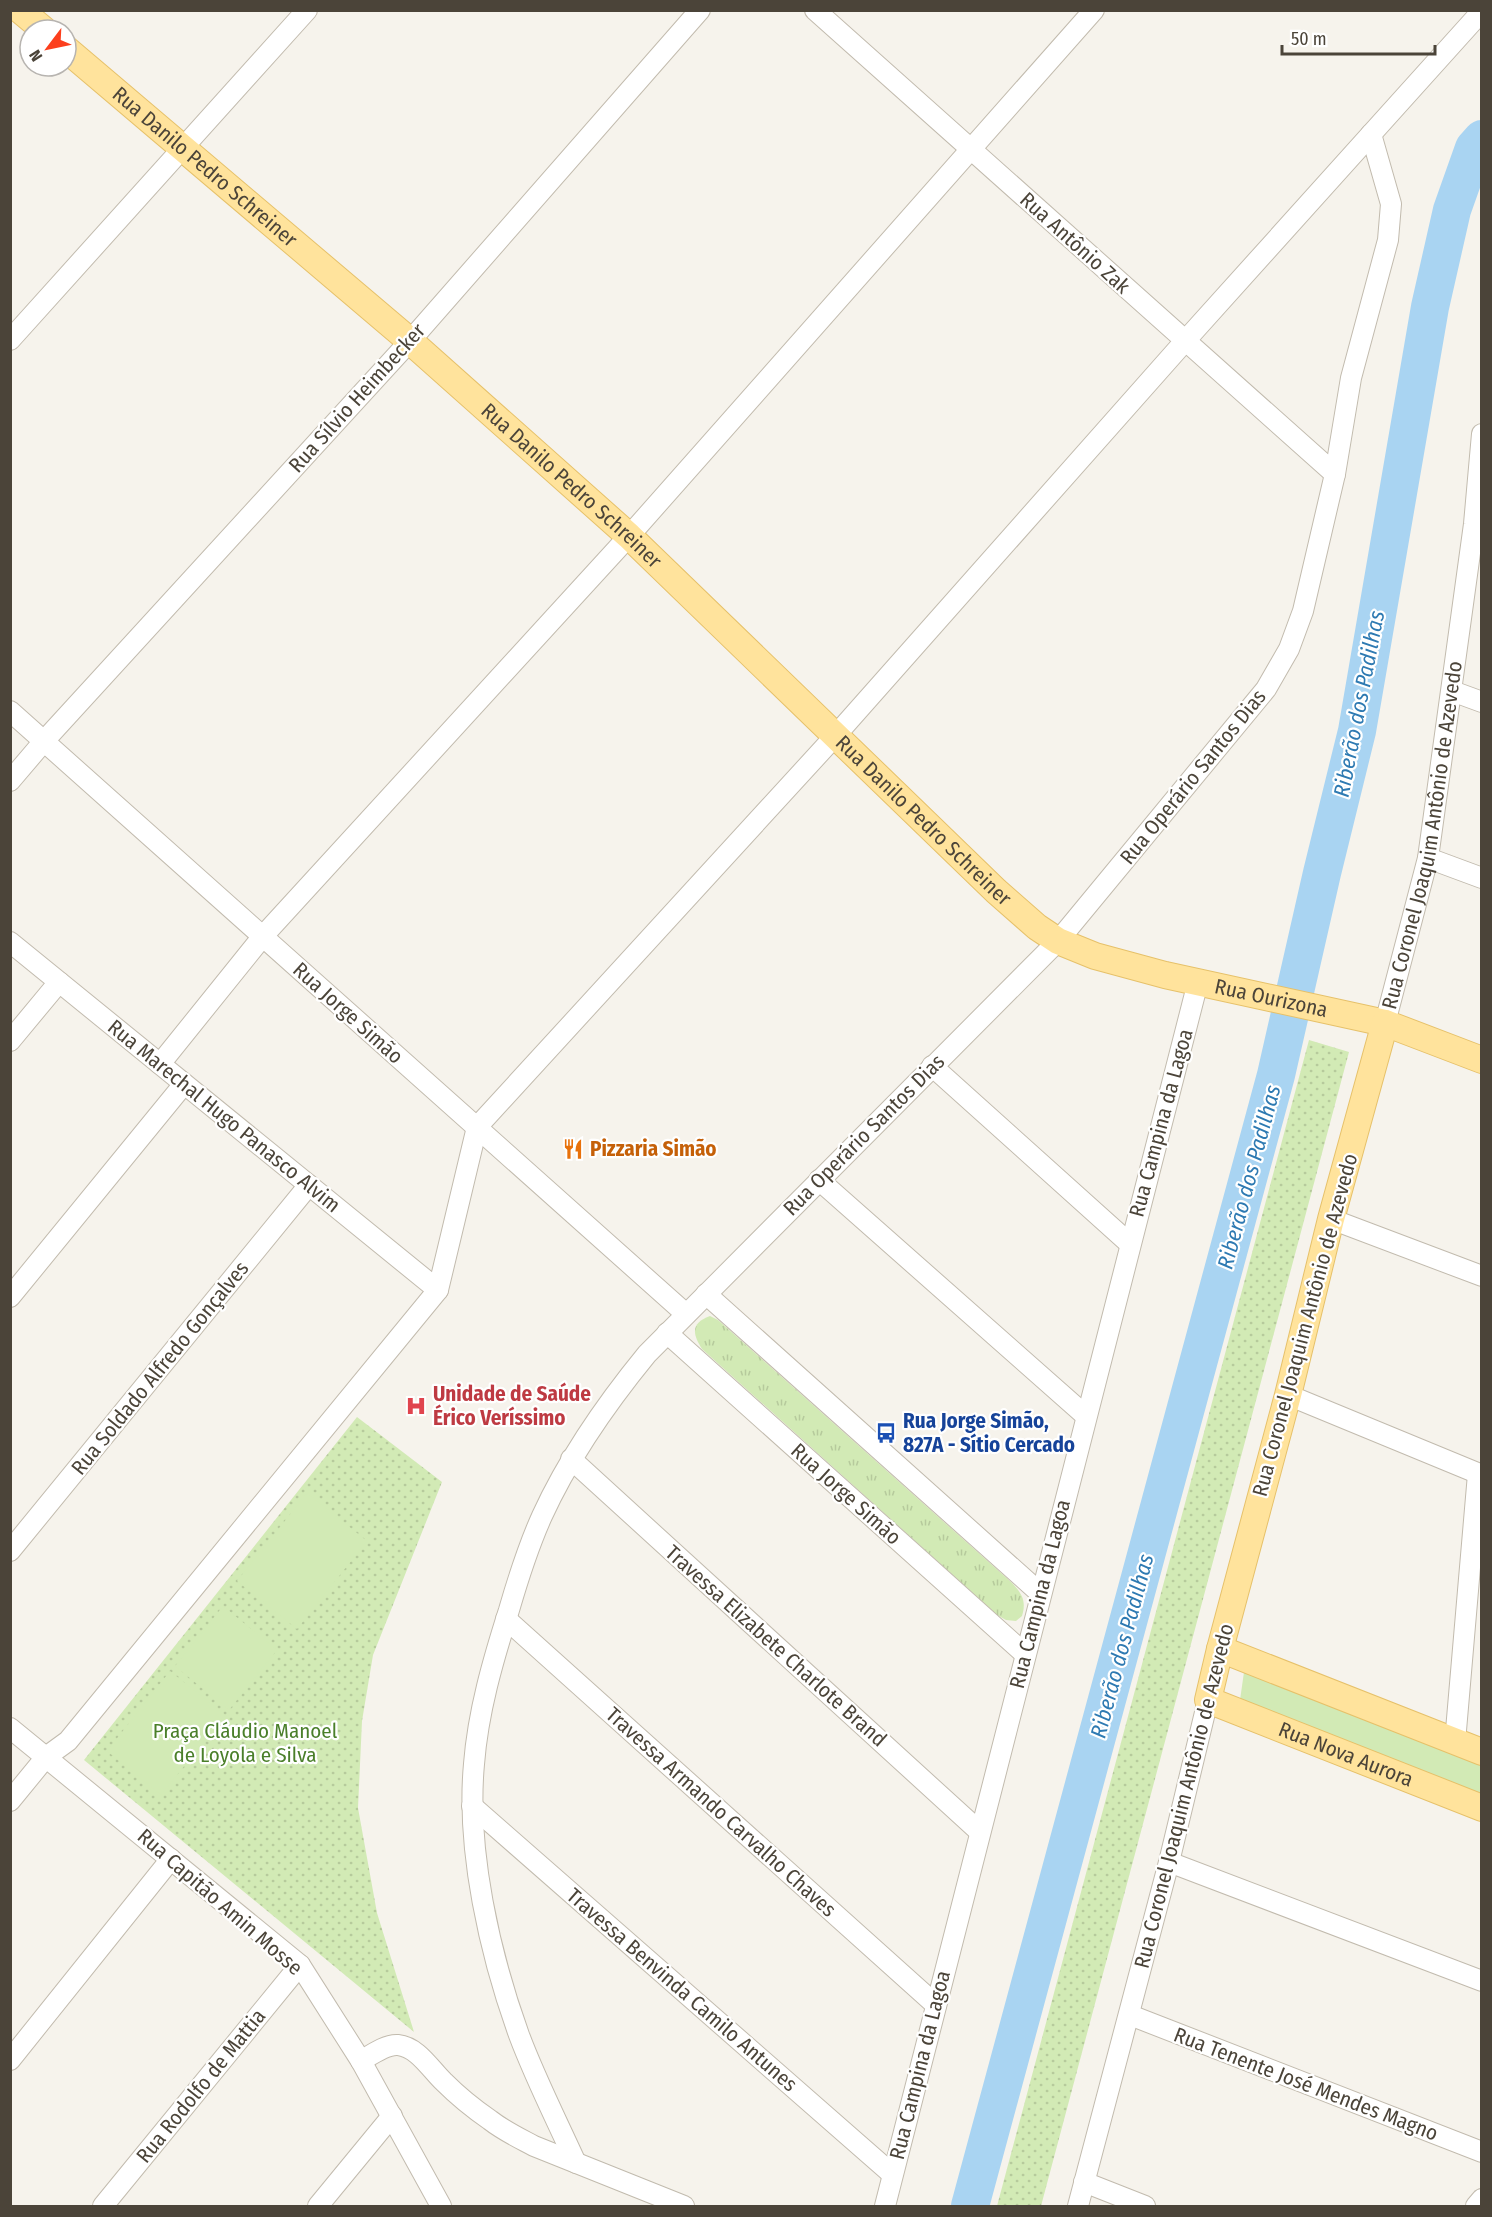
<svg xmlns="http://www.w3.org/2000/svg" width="1492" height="2217" viewBox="0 0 1492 2217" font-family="'Fira Sans Condensed',sans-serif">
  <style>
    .grass { fill: url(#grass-tufts) }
    .park { fill: url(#park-dots) }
    .garden { fill: #d2eab5 }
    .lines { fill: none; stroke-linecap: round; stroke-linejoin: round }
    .river { stroke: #a9d4f2; stroke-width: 38 }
    .minor-casing { stroke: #c2bbae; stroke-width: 22 }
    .major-casing { stroke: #e6c16a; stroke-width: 28 }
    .minor { stroke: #fff; stroke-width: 20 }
    .major { stroke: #ffe39c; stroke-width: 26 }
    .labels { text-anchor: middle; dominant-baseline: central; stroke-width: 4.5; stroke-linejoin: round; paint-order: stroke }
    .street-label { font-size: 21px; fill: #4b4439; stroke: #fff }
    .food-label { font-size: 21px; font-weight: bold; fill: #c56008; stroke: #fff; text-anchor: start }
    .health-label { font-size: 21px; font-weight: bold; fill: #be3a42; stroke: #fff; text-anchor: start }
    .transit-label { font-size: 21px; font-weight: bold; fill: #164399; stroke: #fff; text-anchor: start }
    .park-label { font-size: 21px; fill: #4a7f2a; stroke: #fff }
    .water-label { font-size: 22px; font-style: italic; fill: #2e7ab2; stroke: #fff }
  </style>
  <defs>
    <pattern id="grass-tufts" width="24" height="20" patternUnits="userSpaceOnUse" patternTransform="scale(1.5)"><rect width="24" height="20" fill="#d2eab5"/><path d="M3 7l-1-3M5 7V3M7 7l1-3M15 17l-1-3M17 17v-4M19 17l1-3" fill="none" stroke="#b6ca9c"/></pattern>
    <pattern id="park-dots" width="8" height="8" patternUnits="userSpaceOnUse" patternTransform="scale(1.5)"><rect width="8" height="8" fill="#d2eab5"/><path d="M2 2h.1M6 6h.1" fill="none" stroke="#b6ca9c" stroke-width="1.8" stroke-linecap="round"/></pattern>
  </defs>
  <rect width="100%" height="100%" fill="#f6f3ec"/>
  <path class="grass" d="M710,1316L718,1320L1010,1581C1021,1592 1027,1600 1022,1616L1016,1621L1006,1620L997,1615L702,1349C692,1333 691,1323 710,1316Z"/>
  <path class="park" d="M1309,1040L1349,1052L1041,2206H997Z
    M357,1417L442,1482L373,1655L362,1721L358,1808L377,1913L414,2032L84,1760Z"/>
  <path class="garden" d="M307,1493L367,1541L297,1629L237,1581Z
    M223,1606L277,1650L229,1710L175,1666Z
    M170,1671L225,1715L161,1795L107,1751Z
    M1244,1672L1481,1765V1795L1240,1700Z"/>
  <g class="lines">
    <path class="river" d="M970,2206L1276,1075L1322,873L1357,731L1430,307L1452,210L1474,148L1482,139"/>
    <g class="minor-casing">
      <g id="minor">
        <path d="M815,10L1335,474"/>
        <path d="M10,340L307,10"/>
        <path d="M1452,691L1482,702"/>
        <path d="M10,711L686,1314"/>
        <path d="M10,781L44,741L410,341L700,10"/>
        <path d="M1428,858L1482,878"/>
        <path d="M10,942L438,1290"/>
        <path id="s1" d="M1385,1023L1428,858L1474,524L1482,434"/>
        <path d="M10,1041L59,982"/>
        <path d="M160,1064L263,936L629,536L1094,10"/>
        <path d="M932,1066L1130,1244"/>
        <path d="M819,1180L1086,1416"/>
        <path d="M1331,1219L1482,1276"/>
        <path d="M706,1294L1040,1593"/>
        <path d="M10,1297L184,1084"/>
        <path d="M667,1333L1025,1654"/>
        <path d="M1288,1395L1482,1475"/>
        <path d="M571,1459L980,1832"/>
        <path d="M10,1551L309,1185"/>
        <path d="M506,1619L936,2005"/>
        <path d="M10,1728L300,1965L361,2061L441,2206"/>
        <path d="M1455,1742L1478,1474"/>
        <path d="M10,1801L46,1757L68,1741L438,1290L477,1127L836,735L1185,341L1482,11"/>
        <path d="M472,1806L892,2174"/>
        <path d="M1169,1862L1482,1981"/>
        <path d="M1130,2015L1482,2152"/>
        <path d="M10,2060L171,1859"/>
        <path d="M361,2061C371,2055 386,2044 398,2045C418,2047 431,2070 444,2082C458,2096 474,2109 490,2120C504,2131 519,2138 534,2146L684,2206"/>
        <path d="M576,2163C557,2121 535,2078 519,2035C490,1955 466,1850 474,1764C478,1712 493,1660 509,1610C518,1579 528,1547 542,1516C569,1457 606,1404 647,1354L1058,941L1266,689L1289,649L1303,611L1335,474L1351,378L1388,240L1391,204L1371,134"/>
        <path d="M1084,2182L1145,2206"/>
        <path d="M103,2206L300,1965"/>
        <path d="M318,2206L392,2116"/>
        <path d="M885,2206L1198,982"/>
        <path d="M1078,2206L1169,1862L1208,1700"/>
        <path d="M1476,2206L1482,2199"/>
      </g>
    </g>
    <g class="major-casing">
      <g id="major">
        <path d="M20,10L44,30"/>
        <path id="s2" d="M66,49L410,341L629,536L996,891L1037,927L1058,941L1095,956L1165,975L1385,1023L1482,1060"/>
        <path id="s3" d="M1385,1023L1331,1219L1288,1395L1220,1649L1208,1700L1482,1808"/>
        <path d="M1220,1649L1482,1752"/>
      </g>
    </g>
    <use href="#minor" class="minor"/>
    <use href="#major" class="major"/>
  </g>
  <defs>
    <g id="restaurant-bare" transform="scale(1.62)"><path d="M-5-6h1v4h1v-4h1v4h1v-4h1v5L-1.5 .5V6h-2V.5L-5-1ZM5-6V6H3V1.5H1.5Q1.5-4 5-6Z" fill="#e8710a" stroke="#fff" stroke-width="2.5" paint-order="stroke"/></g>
    <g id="hospital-bare" transform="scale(1.62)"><path d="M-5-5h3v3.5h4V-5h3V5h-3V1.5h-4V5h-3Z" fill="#e0444e" stroke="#fff" stroke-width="2.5" paint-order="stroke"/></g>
    <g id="bus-bare" transform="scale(1.62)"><path d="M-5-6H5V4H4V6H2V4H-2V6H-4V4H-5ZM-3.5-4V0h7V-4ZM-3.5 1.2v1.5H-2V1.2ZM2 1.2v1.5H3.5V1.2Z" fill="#1a4fb4" stroke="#fff" stroke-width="2.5" paint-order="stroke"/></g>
  </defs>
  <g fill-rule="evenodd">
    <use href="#restaurant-bare" x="573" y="1149"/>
    <use href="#hospital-bare" x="416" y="1406"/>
    <use href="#bus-bare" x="886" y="1433"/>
  </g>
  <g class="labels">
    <g class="street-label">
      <text stroke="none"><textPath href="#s2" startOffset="182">Rua Danilo Pedro Schreiner</textPath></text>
      <text transform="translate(1075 243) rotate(42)">Rua Antônio Zak</text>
      <text transform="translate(357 398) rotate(-48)">Rua Sílvio Heimbecker</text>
      <text stroke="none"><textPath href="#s2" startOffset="668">Rua Danilo Pedro Schreiner</textPath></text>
      <text transform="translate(1193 777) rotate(-51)">Rua Operário Santos Dias</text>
      <text stroke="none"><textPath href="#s2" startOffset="1154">Rua Danilo Pedro Schreiner</textPath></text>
      <text stroke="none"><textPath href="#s1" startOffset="192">Rua Coronel Joaquim Antônio de Azevedo</textPath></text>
      <text stroke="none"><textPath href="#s2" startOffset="1556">Rua Ourizona</textPath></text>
      <text transform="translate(348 1013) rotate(42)">Rua Jorge Simão</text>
      <text transform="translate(224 1116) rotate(39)">Rua Marechal Hugo Panasco Alvim</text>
      <text transform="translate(1161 1123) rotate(-75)">Rua Campina da Lagoa</text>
      <text transform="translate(864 1135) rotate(-45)">Rua Operário Santos Dias</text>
      <text transform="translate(1305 1325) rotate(-75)">Rua Coronel Joaquim Antônio de Azevedo</text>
      <text transform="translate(160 1368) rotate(-51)">Rua Soldado Alfredo Gonçalves</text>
      <text transform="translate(846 1494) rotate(42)">Rua Jorge Simão</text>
      <text transform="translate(1040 1594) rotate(-76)">Rua Campina da Lagoa</text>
      <text transform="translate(776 1646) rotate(42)">Travessa Elizabete Charlote Brand</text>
      <text stroke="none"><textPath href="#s3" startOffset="848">Rua Nova Aurora</textPath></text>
      <text transform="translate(1184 1796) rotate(-76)">Rua Coronel Joaquim Antônio de Azevedo</text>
      <text transform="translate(721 1812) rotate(42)">Travessa Armando Carvalho Chaves</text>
      <text transform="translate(220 1902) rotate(41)">Rua Capitão Amin Mosse</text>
      <text transform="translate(682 1990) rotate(41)">Travessa Benvinda Camilo Antunes</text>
      <text transform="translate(920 2065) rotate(-76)">Rua Campina da Lagoa</text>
      <text transform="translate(1306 2084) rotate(21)">Rua Tenente José Mendes Magno</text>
      <text transform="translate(201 2086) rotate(-51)">Rua Rodolfo de Mattia</text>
    </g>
    <g class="food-label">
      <text x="590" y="1149">Pizzaria Simão</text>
    </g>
    <g class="health-label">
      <text x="433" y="1394">Unidade de Saúde<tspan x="433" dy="24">Érico Veríssimo</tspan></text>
    </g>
    <g class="transit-label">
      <text x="903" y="1421">Rua Jorge Simão,<tspan x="903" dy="24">827A - Sítio Cercado</tspan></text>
    </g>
    <g class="park-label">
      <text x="245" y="1731">Praça Cláudio Manoel<tspan x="245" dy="24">de Loyola e Silva</tspan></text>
    </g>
    <g class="water-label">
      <text transform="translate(1359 704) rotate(-79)">Riberão dos Padilhas</text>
      <text transform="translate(1249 1177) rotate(-75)">Riberão dos Padilhas</text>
      <text transform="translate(1122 1646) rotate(-75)">Riberão dos Padilhas</text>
    </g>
  </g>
  <rect width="1492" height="2217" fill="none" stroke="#4b4439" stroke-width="24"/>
  <g transform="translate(48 48) rotate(238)"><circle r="28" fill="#ffffff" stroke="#b7b4b0" stroke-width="1.5"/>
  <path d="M0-4.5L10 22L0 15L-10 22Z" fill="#fc3f1d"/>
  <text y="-9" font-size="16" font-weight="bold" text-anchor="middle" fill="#4b4439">N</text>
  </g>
  <path d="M1282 45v9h153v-9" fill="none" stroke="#4b4439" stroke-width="3"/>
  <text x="1291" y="45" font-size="18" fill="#4b4439" stroke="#ffffff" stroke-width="4.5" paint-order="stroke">50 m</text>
</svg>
